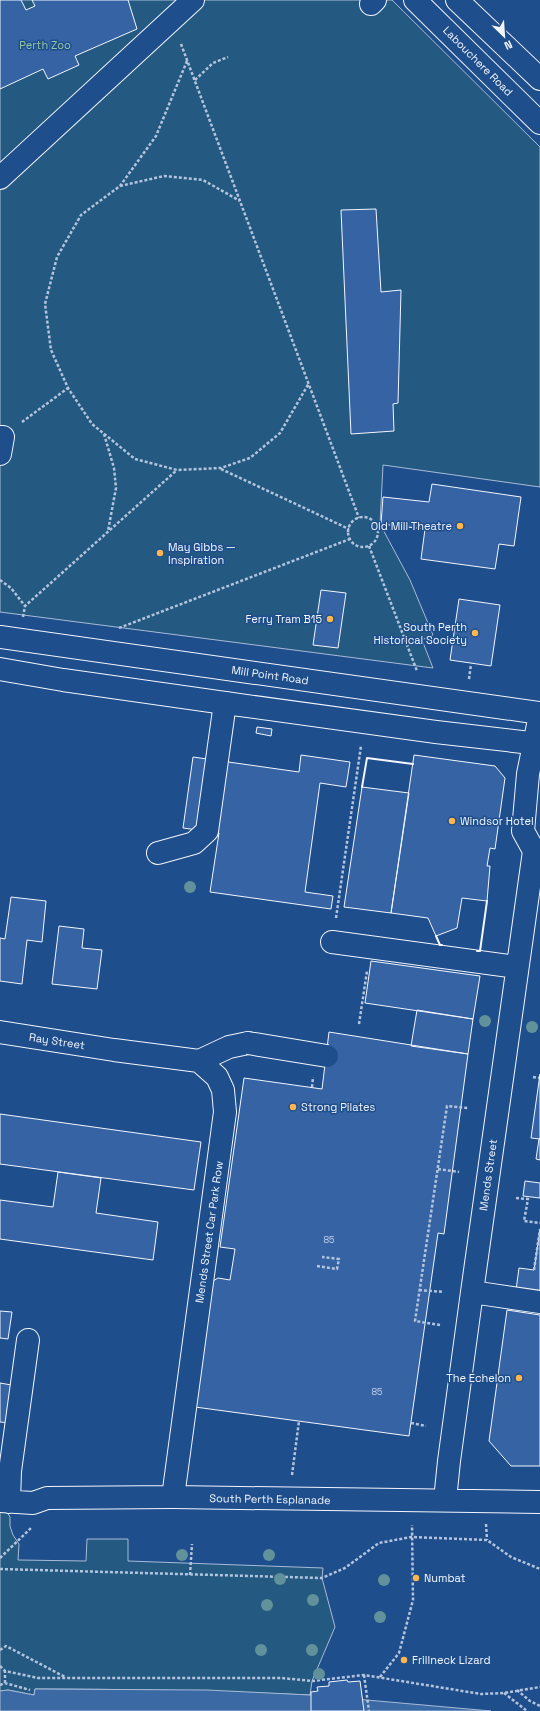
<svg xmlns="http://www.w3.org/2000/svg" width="540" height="1711" viewBox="0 0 540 1711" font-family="'Space Grotesk',sans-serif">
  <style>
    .green { fill: #245a82; stroke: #a8bbd7 }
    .water { fill: #3b69a3; stroke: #a8bbd7 }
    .building { fill: #3563a3; stroke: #f2f6ff }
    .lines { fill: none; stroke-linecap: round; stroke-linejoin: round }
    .minor-casing { stroke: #f2f6ff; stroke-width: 24 }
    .major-casing { stroke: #f2f6ff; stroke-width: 24 }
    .path { stroke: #b3c4dc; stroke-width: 2.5; stroke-dasharray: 3 2; stroke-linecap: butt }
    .minor { stroke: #1f4e8c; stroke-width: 22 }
    .major { stroke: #1f4e8c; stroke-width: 22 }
    .minor-bridge-casing { stroke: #f2f6ff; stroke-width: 24; stroke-linecap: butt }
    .minor-bridge { stroke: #1f4e8c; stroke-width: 22 }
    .wall { stroke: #f2f6ff; stroke-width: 2 }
    .tree { fill: #61919a }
    .poi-dot { fill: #ffb74d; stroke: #1f4e8c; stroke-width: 1.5 }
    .labels { text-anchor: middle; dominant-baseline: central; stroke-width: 3; stroke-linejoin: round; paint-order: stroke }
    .number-label { font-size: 9px; fill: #c3d1e8 }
    .park-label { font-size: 11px; fill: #97c8a6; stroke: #1f4e8c }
    .street-label { font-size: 11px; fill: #f2f6ff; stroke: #1f4e8c }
    .poi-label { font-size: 11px; fill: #f2f6ff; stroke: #1f4e8c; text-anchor: start }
  </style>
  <rect width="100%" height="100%" fill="#1f4e8c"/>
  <path class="green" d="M0,0H392L540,147V487L383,465L380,524L410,580L433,635L422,640L433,668L0,612Z
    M0,1511L7,1512L10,1517V1526L13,1535L19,1544L18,1560L86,1561L87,1539H128V1561L323,1568L322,1578L335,1627L312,1681L310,1695C219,1691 127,1689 35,1689L34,1695L8,1690L0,1691Z"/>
  <path class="water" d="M35,1689L207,1690L310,1695L491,1711H0V1691L8,1690L34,1695Z"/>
  <path class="building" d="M0,0H21L26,10L35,6L32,0H128L137,29L75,56L79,65L48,79L43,69L0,89Z
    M376,209L381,292L401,290L398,403L393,404L394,431L351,434L341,210Z
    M432,484L521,497L514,546L499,544L495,569L421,559L425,529L381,524L383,497L429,502Z
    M321,590L346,593L338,648L313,645Z
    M459,599L500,605L491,666L450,660Z
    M257,727L272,729L271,736L256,733Z
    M301,755L350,762L346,787L320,783L305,892L333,896L331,909L210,892L219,833L183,828L193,757L299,772Z
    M414,755L495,766L505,778L495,849L490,848L487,866H490L487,901L462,898L457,928L436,936L428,918L391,913Z
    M362,787L409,793L391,913L344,907Z
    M11,897L46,901L42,942L27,940L22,984L0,981V938L5,939Z
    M59,926L84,929L82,948L102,950L97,989L52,984Z
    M371,961L480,976L473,1019L365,1003Z
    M417,1010L473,1019L468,1054L411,1046Z
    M329,1032L468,1054L444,1234L438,1233L409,1436L195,1407L213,1281L218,1278L230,1280L235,1249L220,1247L244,1078L322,1089Z
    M540,1074V1139L531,1138Z
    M0,1114L201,1142L194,1190L0,1164Z
    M539,1139H540V1160L536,1159Z
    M58,1172L101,1178L96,1213L158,1222L153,1260L0,1239V1200L53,1207Z
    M525,1181L540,1183V1198L523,1196Z
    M540,1230V1293L516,1290L519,1268L534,1270Z
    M507,1310L540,1315V1466H511L489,1441Z
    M0,1311L12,1312L8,1339L0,1338Z
    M0,1383L17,1386L11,1423L0,1422Z
    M347,1680L348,1682L360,1681L364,1711H311V1692L318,1691L317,1687L329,1686V1682Z"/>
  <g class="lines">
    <g class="minor-casing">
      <path id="minor" d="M371,4L375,0
        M0,178L193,0
        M0,437H3L0,454
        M158,853L194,843L207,831L225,703
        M332,942L517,967
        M0,1032L114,1050L199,1061L217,1077L223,1090L225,1112L173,1497
        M199,1061L229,1047L248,1043
        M472,1292L540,1302
        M445,1500L449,1461L472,1292L534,851L523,831L528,774L540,715
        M0,1501L33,1503L47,1498L173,1497L540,1502
        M9,1502L10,1471L28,1340"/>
    </g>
    <g class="major-casing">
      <path id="major" d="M415,0L540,123
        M457,0L540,79
        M0,637L540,713
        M0,669L63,680L225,703L436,732L540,744"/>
    </g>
    <path class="path" d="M181,44L359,518
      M187,61L156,136L120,186L81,215L57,257L45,304L51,350L68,388L92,424L135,459L177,470L221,468L250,458L280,433L309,383
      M195,80L213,63L228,57
      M120,186L164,176L203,180L240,201
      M22,422L68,388
      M104,434L114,468L116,488L108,531
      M221,469L349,529
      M348 532a15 15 0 1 1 30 0a15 15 0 1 1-30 0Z
      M369,546L417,671
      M0,580L11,588L25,606
      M23,617L25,606L177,470
      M119,628L350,539
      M469,679L471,664
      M336,918L361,746
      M359,1024L367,971
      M533,1077L539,1078
      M312,1087L313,1077
      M438,1169L459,1172
      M516,1198L528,1199L524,1221L540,1223
      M317,1266L337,1269L339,1259L322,1257
      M534,1270L540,1229
      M419,1290L444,1292
      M440,1325L415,1321L447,1106L468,1108
      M411,1423L426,1426
      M292,1475L299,1421
      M486,1524L487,1540
      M0,1558L31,1528
      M0,1569L322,1578L345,1568L379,1543L411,1537L487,1540L511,1557L540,1569
      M190,1575L192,1544
      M0,1650L6,1646L65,1677
      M0,1666L5,1671L38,1678H281L312,1681L364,1675L481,1694L504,1693L540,1687
      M364,1675L369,1711
      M380,1677L399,1653L413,1600L412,1525
      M5,1683V1671
      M0,1685L5,1683L30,1690
      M517,1690L530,1701L540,1706
      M504,1693L527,1711"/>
    <use href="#minor" class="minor"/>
    <use href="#major" class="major"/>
    <g class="minor-bridge-casing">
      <path id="minor-bridge" d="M248,1043L327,1056"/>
    </g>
    <use href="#minor-bridge" class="minor-bridge"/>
    <path class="wall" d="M362,787L367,758L413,764
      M436,936L440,945H442
      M477,951H480L487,901"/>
  </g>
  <g class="tree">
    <circle cx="190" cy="887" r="6"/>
    <circle cx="485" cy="1021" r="6"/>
    <circle cx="532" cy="1027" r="6"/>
    <circle cx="182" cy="1555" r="6"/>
    <circle cx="269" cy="1555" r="6"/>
    <circle cx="280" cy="1579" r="6"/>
    <circle cx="384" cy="1580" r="6"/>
    <circle cx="313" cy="1600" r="6"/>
    <circle cx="267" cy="1605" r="6"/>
    <circle cx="380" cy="1617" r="6"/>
    <circle cx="261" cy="1650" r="6"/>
    <circle cx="312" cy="1650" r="6"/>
    <circle cx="319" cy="1674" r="6"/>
  </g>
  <g class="poi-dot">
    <circle cx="460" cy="526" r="4"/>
    <circle cx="160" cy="553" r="4"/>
    <circle cx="330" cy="619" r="4"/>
    <circle cx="475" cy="633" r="4"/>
    <circle cx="452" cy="821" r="4"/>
    <circle cx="293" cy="1107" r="4"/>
    <circle cx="519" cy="1378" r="4"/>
    <circle cx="416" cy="1578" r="4"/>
    <circle cx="404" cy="1660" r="4"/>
  </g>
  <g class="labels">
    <g class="number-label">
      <text x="329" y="1240">85</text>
      <text x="377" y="1392">85</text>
    </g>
    <g class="park-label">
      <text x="45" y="45">Perth Zoo</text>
    </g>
    <g class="street-label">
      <text transform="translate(478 61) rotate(45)">Labouchere Road</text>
      <text transform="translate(270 675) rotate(8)">Mill Point Road</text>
      <text transform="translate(57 1041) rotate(9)">Ray Street</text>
      <text transform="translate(488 1175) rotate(-82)">Mends Street</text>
      <text transform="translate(209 1232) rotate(-82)">Mends Street Car Park Row</text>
      <text transform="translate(270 1499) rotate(1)">South Perth Esplanade</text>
    </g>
    <g class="poi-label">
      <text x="452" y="526" text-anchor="end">Old Mill Theatre</text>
      <text x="168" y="547">May Gibbs —<tspan x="168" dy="13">Inspiration</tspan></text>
      <text x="322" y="619" text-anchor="end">Ferry Tram B15</text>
      <text x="467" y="627" text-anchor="end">South Perth<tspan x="467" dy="13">Historical Society</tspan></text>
      <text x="460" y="821">Windsor Hotel</text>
      <text x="301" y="1107">Strong Pilates</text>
      <text x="511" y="1378" text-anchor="end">The Echelon</text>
      <text x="424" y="1578">Numbat</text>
      <text x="412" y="1660">Frillneck Lizard</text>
    </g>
  </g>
  <g transform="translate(504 36) rotate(155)" stroke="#1f4e8c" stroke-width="3" paint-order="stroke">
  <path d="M0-3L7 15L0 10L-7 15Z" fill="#f2f6ff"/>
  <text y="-6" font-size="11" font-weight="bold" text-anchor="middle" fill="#f2f6ff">N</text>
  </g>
</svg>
